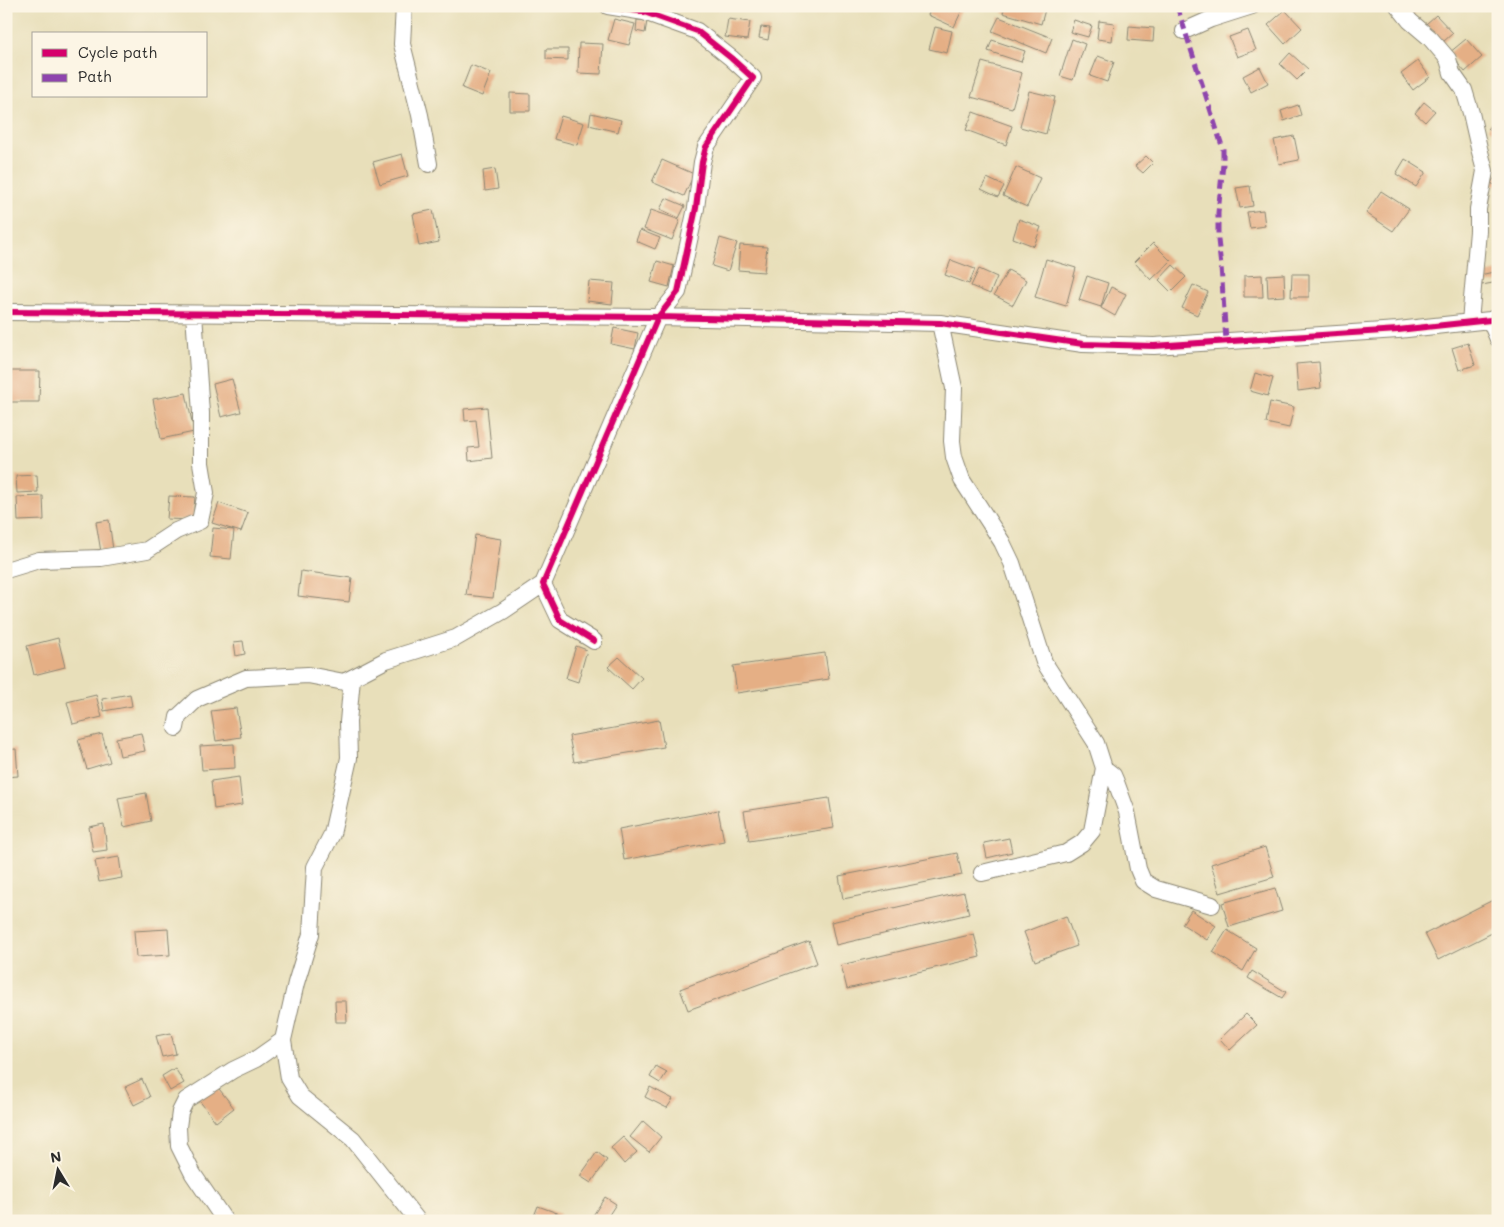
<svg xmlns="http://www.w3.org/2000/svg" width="1504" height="1227" viewBox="0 0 1504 1227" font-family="Mali,sans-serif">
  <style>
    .building { fill: #e5af85 }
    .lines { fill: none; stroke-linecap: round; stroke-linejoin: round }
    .minor-casing { stroke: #8a8572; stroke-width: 18 }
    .minor { stroke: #fff; stroke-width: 16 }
    .quiet { stroke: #8e44ad; stroke-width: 5; stroke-dasharray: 10 5; stroke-linecap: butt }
    .cycleway-casing { stroke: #fcf5e5; stroke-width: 9 }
    .cycleway { stroke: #d6006c; stroke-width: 6 }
  </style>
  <rect width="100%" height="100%" fill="#fcf5e5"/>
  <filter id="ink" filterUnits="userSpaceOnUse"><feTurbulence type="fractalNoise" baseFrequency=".02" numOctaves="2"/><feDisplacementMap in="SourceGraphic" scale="10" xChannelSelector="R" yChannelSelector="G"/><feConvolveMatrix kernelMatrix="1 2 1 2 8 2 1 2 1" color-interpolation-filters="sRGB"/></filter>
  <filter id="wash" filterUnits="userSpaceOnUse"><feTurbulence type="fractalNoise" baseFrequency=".0096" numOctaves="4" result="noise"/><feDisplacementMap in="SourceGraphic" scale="20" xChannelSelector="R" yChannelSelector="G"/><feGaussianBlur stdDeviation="1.12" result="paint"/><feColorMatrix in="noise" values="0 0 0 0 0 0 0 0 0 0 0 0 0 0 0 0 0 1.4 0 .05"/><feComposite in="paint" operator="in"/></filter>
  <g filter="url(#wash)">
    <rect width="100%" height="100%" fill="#e8dfba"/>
    <g id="blocks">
      <path class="building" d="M932,6H960L963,8L954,27L928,15Z
        M1005,6H1046L1041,24L1003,13Z
        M1198,6H1217V7L1199,12Z
        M1403,6H1422L1413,16Z
        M1285,10L1302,28L1285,44L1268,25Z
        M1436,15L1453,33L1443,42L1426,24Z
        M999,17L1052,38L1046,53L992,31Z
        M614,19L635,24L629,45L608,40Z
        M728,19L750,22L747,40L725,37Z
        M637,20L647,21L645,33L636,31Z
        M1074,20L1092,26L1088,37L1070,32Z
        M1099,21L1114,23L1112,41L1097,39Z
        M1129,26L1154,28L1153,42L1128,40Z
        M761,27L770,28L768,40L759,38Z
        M935,27L952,31L947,53L929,49Z
        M1248,30L1256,50L1237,57L1229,37Z
        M1072,39L1085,44L1073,80L1060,76Z
        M1466,39L1482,57L1465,72L1449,53Z
        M992,40L1025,51L1021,62L988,51Z
        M579,43L603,44L601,74L578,73Z
        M546,49H568V60L546,59Z
        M1290,53L1308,69L1297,80L1280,64Z
        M1098,56L1114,62L1107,82L1090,76Z
        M1418,61L1430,77L1413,90L1401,74Z
        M982,62L1022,73L1012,108L971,97Z
        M471,65L491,73L482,96L462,88Z
        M1260,67L1268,83L1251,92L1243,76Z
        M1029,91L1055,97L1046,134L1020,127Z
        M510,93L530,94V111H510Z
        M1424,102L1435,111L1425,122L1415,113Z
        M1298,105L1301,115L1284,121L1281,111Z
        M973,112L1012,126L1006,145L966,130Z
        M591,113L621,120L618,132L589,125Z
        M1498,115V135L1488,128Z
        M561,116L584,123L577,145L554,139Z
        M1294,136L1299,160L1279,164L1274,140Z
        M402,154L408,176L380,184L373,162Z
        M1146,156L1153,163L1143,173L1135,166Z
        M1405,159L1426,172L1416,187L1396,174Z
        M662,160L694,174L684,196L652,182Z
        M1016,167L1040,178L1027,207L1003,196Z
        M495,169L498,189L485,191L483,171Z
        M1498,173V187L1491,183Z
        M987,178L1004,186L998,197L981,189Z
        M1250,186L1253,206L1240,208L1236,188Z
        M1381,191L1409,209L1393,231L1366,213Z
        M666,198L685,206L679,218L660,209Z
        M433,210L439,242L419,246L413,214Z
        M651,210L680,220L672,240L644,229Z
        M1263,210L1265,226L1250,228L1247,212Z
        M1019,219L1041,227L1034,246L1013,238Z
        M640,230L660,238L655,249L636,241Z
        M720,238L737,243L728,271L712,266Z
        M1153,243L1171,261L1151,280L1134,262Z
        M740,245L767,247L764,272L738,270Z
        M1046,259L1076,268L1066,306L1035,297Z
        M951,260L975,269L969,284L945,275Z
        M657,261L674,266L669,287L651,282Z
        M1173,265L1186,277L1171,292L1159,280Z
        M979,269L997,277L990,294L971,286Z
        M1008,270L1026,280L1013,305L994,295Z
        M1498,271V282L1482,285L1480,275Z
        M1284,274L1285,296L1268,297L1267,275Z
        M1292,274H1309V297H1291Z
        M1262,275L1263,297H1244V276Z
        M1087,276L1108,283L1101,307L1079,300Z
        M589,281L614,283L612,304L587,301Z
        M1193,285L1208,292L1197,315L1182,308Z
        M1111,287L1126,294L1115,316L1101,308Z
        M614,328L638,333L635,349L611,344Z
        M1468,343L1475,365L1459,370L1452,348Z
        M1319,362L1321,388L1298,391L1296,364Z
        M11,371H40L39,402H10Z
        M1255,373L1273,378L1268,396L1250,391Z
        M232,379L241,412L221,417L213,384Z
        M186,393L194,432L161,439L153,399Z
        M1270,402L1294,407L1289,428L1266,423Z
        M487,407L492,458L469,461L468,448L479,447L476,420L465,421L464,409Z
        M37,475L38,492L17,493L16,476Z
        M43,496L44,520L18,521L17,497Z
        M169,496L195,497L193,520L167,519Z
        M219,503L248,513L241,532L212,523Z
        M109,520L113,550L101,552L96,522Z
        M213,528L234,530L231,559L210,557Z
        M475,535L501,539L493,598L466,595Z
        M301,571L352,578L349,602L298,596Z
        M58,638L65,667L34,675L27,646Z
        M243,641L245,654L236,656L234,642Z
        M576,646L587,650L578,682L566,678Z
        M825,653L829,679L737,693L733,666Z
        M619,657L642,678L632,689L608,667Z
        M130,694L132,706L104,711L102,699Z
        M96,695L102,717L73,724L67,702Z
        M236,708L241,737L216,741L211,711Z
        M659,720L664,747L574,762L569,736Z
        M141,733L145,751L120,756L116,738Z
        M102,734L110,762L87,769L78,740Z
        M234,744L235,768L202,770L200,746Z
        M16,749L18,776L6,777V750Z
        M239,777L242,805L214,809L211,781Z
        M146,793L151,821L124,827L118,798Z
        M829,798L834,828L749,841L744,811Z
        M718,810L724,841L624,860L619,829Z
        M104,824L107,850L93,852L89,827Z
        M1009,838L1012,852L987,858L984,843Z
        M1265,847L1274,877L1220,893L1211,864Z
        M957,853L962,875L843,899L839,876Z
        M119,857L122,878L99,882L95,861Z
        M1275,888L1282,911L1229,927L1222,903Z
        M964,892L969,914L836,945L831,922Z
        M1495,899L1498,904V930L1438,960L1425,934Z
        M1191,910L1216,926L1207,940L1182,924Z
        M1066,916L1077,946L1035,961L1024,932Z
        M168,929L170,955L136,957L134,931Z
        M1227,930L1256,948L1243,971L1213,952Z
        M974,934L980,957L847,989L841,965Z
        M809,941L817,963L688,1010L680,989Z
        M1252,971L1286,992L1282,998L1248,978Z
        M335,1001H346L347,1022H336Z
        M1246,1014L1257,1025L1230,1050L1220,1039Z
        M171,1033L176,1054L162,1057L156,1036Z
        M656,1066L667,1072L660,1083L650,1077Z
        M175,1068L184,1083L170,1091L162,1076Z
        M142,1079L150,1097L134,1105L125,1087Z
        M216,1085L234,1108L216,1122L198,1099Z
        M650,1087L673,1099L667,1108L645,1097Z
        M643,1121L661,1137L649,1152L630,1137Z
        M623,1137L637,1152L624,1164L611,1148Z
        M597,1152L607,1160L591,1183L580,1176Z
        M605,1197L616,1204L605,1221H597L592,1217Z
        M538,1206L560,1214L557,1221H546L534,1216Z"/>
    </g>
  </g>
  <g filter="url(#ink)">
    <use href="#blocks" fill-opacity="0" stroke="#8a8572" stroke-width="1"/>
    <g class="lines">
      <g class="minor-casing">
        <path id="minor" d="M404,6L402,44L420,115L429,164
          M1398,6L1410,21L1430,38L1448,59L1452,73L1464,90L1471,113L1479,148L1485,171L1478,209V231L1470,322
          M1184,31L1211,19L1252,6
          M6,312L658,317L940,323L1083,344L1154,346L1398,330L1490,320L1498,317
          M1490,320L1498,339
          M940,323L954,388L952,441L954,457L962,480L1002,542L1012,563L1044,662L1096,743L1104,768L1092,831L1082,843L1066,853L982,873
          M6,570L39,560L101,558L147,550L176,531L200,521L206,493L201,463V413L194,314
          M594,641L560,620L543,584L658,317L678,292L696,208L702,162L706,147L753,78L731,58L697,31L644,12L608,6
          M352,678L348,722L349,758L332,834L315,867L311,934L296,983L283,1040L289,1078L300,1096L353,1139L418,1221
          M176,728L178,717L197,699L246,678L308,675L344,682L386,660L456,638L503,611L543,584
          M1104,768L1113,775L1116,782L1127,812L1138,869L1143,881L1156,889L1212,905
          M225,1221L193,1174L179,1146L178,1127L180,1112L186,1100L233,1070L256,1059L283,1040"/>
      </g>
      <use href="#minor" class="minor"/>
      <path class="quiet" d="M1177,6L1223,149V164L1218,213V240L1221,266L1226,341"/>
      <g class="cycleway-casing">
        <path id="cycleway" d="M6,312L658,317L940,323L1083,344L1154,346L1398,330L1490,320L1498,317
          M594,641L560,620L543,584L658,317L678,292L696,208L702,162L706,147L753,78L731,58L697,31L644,12L608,6"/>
      </g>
      <use href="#cycleway" class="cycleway"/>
    </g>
  </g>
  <rect width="1504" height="1227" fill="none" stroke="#fcf5e5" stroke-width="25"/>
  <rect x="32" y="32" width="175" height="65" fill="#fcf5e5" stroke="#a8a49b"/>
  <rect x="42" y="49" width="25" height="8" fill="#d6006c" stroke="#a8a49b"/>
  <text x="78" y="58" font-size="15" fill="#2b2b2b">Cycle path</text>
  <rect x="42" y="74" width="25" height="8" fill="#8e44ad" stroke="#a8a49b"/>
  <text x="78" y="82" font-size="15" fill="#2b2b2b">Path</text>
  <g transform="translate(58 1170) rotate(350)" stroke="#fcf5e5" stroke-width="4" paint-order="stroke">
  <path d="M0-4L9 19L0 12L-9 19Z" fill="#2b2b2b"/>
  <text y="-8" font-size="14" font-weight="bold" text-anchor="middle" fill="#2b2b2b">N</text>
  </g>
</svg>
